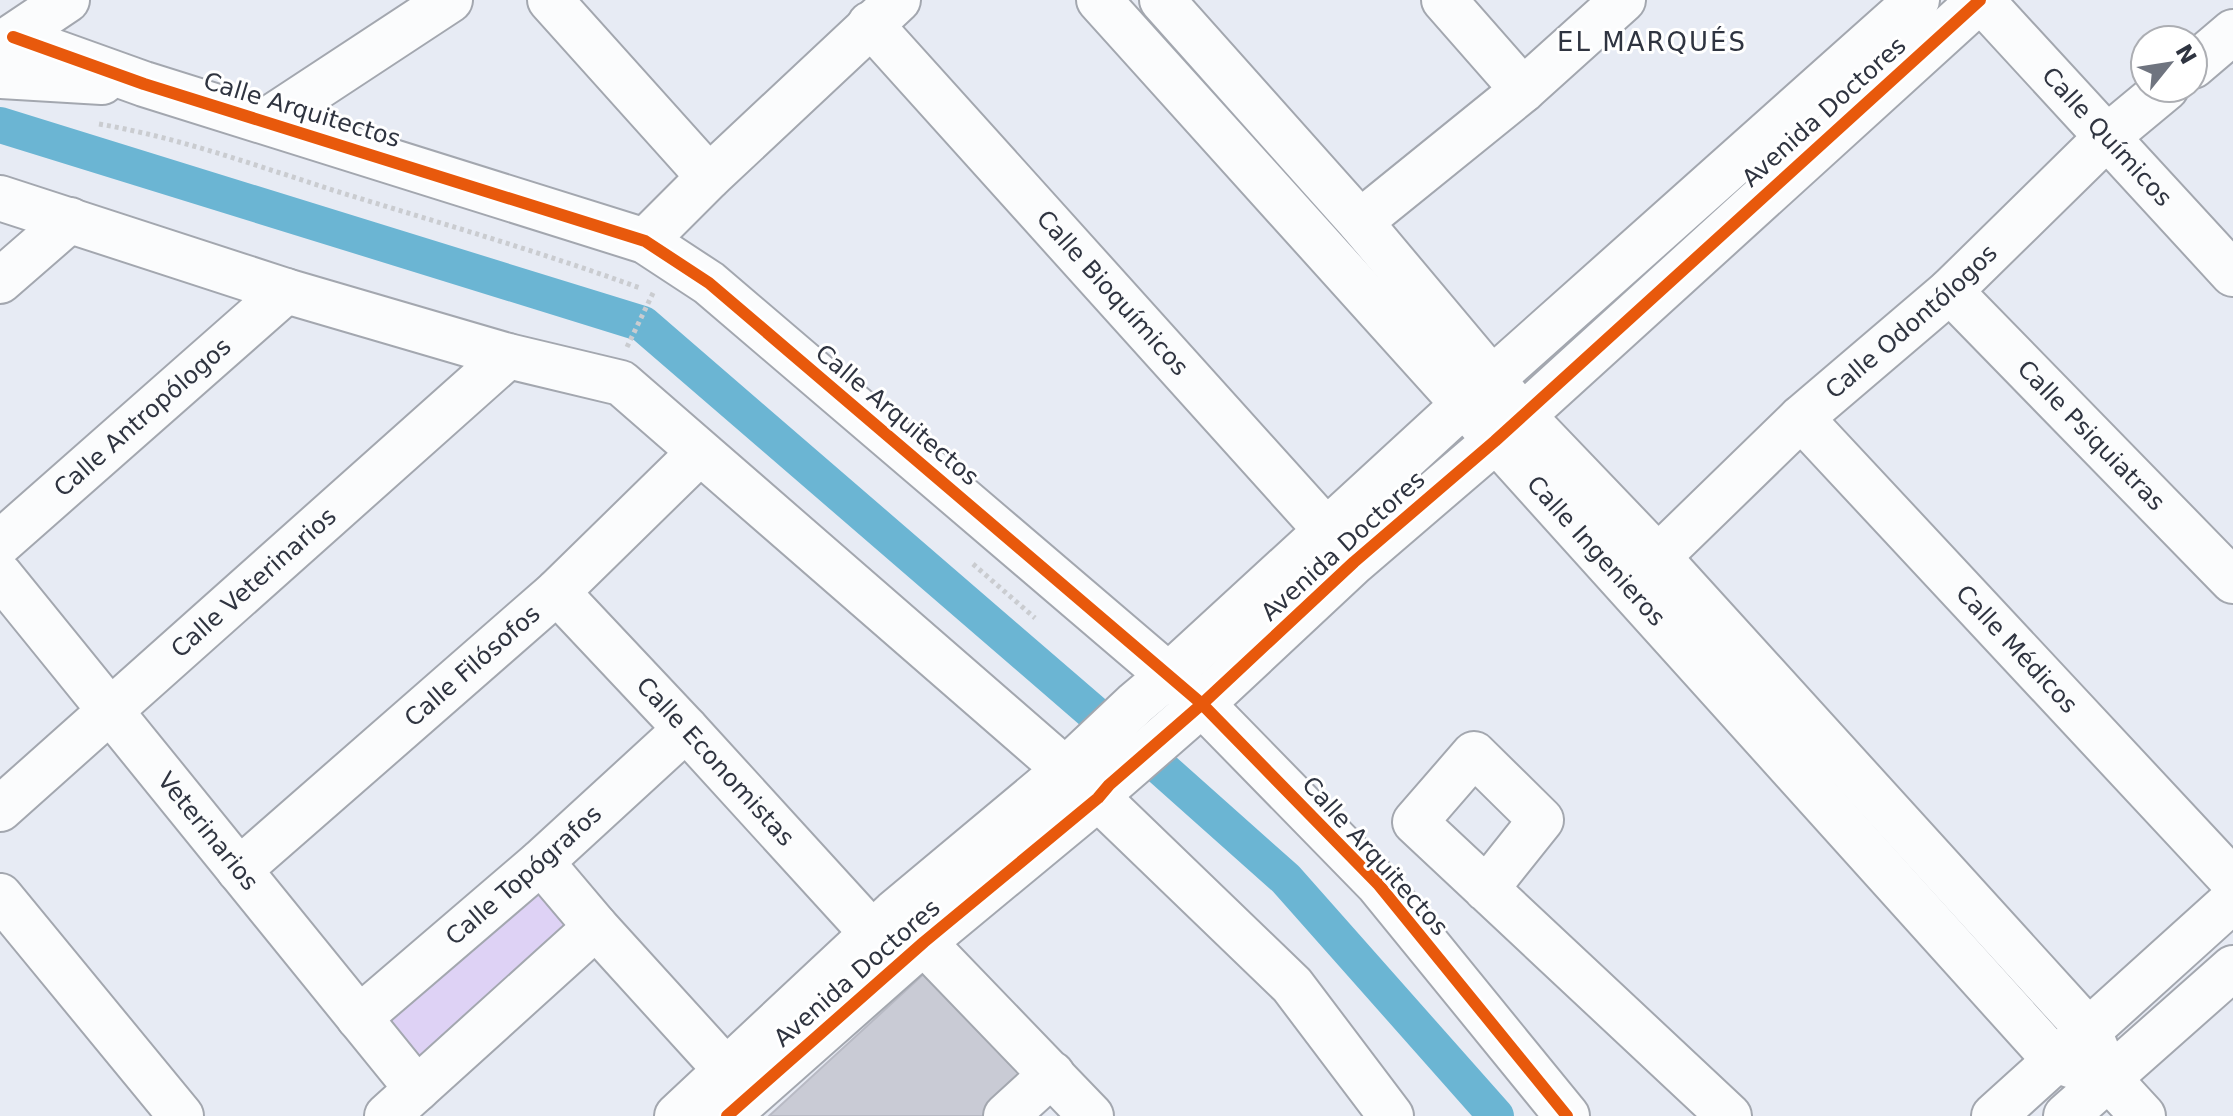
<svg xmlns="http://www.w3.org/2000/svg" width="2233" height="1116" viewBox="0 0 2233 1116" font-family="'DejaVu Sans',sans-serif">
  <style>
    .green { fill: #ded2f5 }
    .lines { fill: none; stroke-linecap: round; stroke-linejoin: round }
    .canal { stroke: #6bb5d3; stroke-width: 36 }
    .building { fill: #c9cbd5; stroke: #b8bac4; stroke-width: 2 }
    .minor-casing { stroke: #a3a7af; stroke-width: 48 }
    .path { stroke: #caccd0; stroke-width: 5; stroke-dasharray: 4 4; stroke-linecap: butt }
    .minor { stroke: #fbfcfd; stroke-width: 44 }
    .cycleway-casing { stroke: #fff; stroke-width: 17 }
    .cycleway { stroke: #e8590c; stroke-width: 12 }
    .labels { text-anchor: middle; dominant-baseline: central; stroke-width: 6; stroke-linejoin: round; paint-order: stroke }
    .street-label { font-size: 24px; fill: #2f3440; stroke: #fff }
    .neighbourhood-label { font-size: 26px; letter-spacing: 2px; fill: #2f3440; stroke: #fff }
  </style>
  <rect width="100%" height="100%" fill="#e7ebf4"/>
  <path class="green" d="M539,885L581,929L409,1076L368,1027Z"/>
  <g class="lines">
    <path class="canal" d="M0,125L643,324L1111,728L1140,749L1286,879L1496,1116"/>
  </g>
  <path class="building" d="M927,971L1028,1082L991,1116H769Z"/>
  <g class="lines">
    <g class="minor-casing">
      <g id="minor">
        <path d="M550,0L709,177"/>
        <path id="s1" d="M1099,0L2055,1060L2108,1078"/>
        <path d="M1162,0L1360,222L1522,415L1658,557L2089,1031L2108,1078L2143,1116"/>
        <path d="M1444,0L1523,90"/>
        <path id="s2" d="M1981,0L2233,274"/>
        <path id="s3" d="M870,24L1345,551"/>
        <path d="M13,37L144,84L645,241L709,283L1202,704L1378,884L1567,1116"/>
        <path d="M0,45L67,0"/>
        <path d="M2193,66L2233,32"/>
        <path d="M0,76L102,82"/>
        <path d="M266,121L450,0"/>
        <path d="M0,198L286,291L508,356L621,383L1098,798L1292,985L1391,1116"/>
        <path d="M1360,222L1523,90L1623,0"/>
        <path d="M645,241L709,177L898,0"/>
        <path d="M0,281L70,220"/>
        <path id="s4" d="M1950,291L2233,581"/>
        <path id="s5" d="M1801,418L2233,881"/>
        <path id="s6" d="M0,543L286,291"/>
        <path id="s7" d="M1658,557L1801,418L1950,291L2107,137L2166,88"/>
        <path id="s8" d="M0,575L417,1089"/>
        <path id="s9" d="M557,592L686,729L873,934"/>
        <path id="s10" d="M0,809L508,356"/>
        <path d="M541,862L596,927L727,1071"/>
        <path id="s11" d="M239,870L557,592L699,453"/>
        <path d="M1486,889L1541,820L1474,754L1415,822L1729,1116"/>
        <path d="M0,896L181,1116"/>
        <path d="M905,923L1091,1116"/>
        <path id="s12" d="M359,1018L541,862L686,729"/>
        <path d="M387,1116L596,927"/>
        <path d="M677,1116L894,913L1065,770L1136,703L1168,676L1463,405L1917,0"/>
        <path d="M727,1116L924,942L1098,798L1109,785L1202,704L1354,562L1495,441L1980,0"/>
        <path d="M1006,1116L1052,1074"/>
        <path d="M1994,1116L2233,900"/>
        <path d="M2066,1116L2233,968"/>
      </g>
    </g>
    <path class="path" d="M99,124C181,138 260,167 339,192C440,223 541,252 640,288
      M627,347L654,291
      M973,564L1035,618"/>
    <use href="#minor" class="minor"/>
    <g class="cycleway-casing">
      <path id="cycleway" d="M13,37L144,84L645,241L709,283L1202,704L1378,884L1567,1116
        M727,1116L924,942L1098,798L1109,785L1202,704L1354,562L1495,441L1980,0"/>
    </g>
    <use href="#cycleway" class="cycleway"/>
  </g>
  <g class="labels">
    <g class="street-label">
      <text transform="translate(302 110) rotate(17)">Calle Arquitectos</text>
      <text transform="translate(1824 112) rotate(-42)">Avenida Doctores</text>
      <text stroke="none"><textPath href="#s2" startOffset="186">Calle Químicos</textPath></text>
      <text stroke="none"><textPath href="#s3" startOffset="362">Calle Bioquímicos</textPath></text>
      <text stroke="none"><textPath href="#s7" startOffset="346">Calle Odontólogos</textPath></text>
      <text transform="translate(897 415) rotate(40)">Calle Arquitectos</text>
      <text stroke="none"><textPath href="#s6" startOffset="190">Calle Antropólogos</textPath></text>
      <text stroke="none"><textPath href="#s4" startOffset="202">Calle Psiquiatras</textPath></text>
      <text transform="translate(1343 546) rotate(-42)">Avenida Doctores</text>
      <text stroke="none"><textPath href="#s1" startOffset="742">Calle Ingenieros</textPath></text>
      <text stroke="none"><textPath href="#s10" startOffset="340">Calle Veterinarios</textPath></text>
      <text stroke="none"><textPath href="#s5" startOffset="316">Calle Médicos</textPath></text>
      <text stroke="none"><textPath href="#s11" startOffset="310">Calle Filósofos</textPath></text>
      <text stroke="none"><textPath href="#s9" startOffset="232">Calle Economistas</textPath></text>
      <text stroke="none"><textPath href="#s8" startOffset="330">Veterinarios</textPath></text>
      <text transform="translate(1375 856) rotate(48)">Calle Arquitectos</text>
      <text stroke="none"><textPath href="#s12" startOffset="218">Calle Topógrafos</textPath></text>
      <text transform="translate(857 973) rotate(-41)">Avenida Doctores</text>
    </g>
    <g class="neighbourhood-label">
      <text x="1652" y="42">EL MARQUÉS</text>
    </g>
  </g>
  <g transform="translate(2169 64) rotate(60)"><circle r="38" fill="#ffffff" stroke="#acaeb3" stroke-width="2"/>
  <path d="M0-6L14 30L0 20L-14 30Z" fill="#6f747f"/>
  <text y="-12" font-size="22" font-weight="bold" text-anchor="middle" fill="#2f3440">N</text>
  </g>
</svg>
